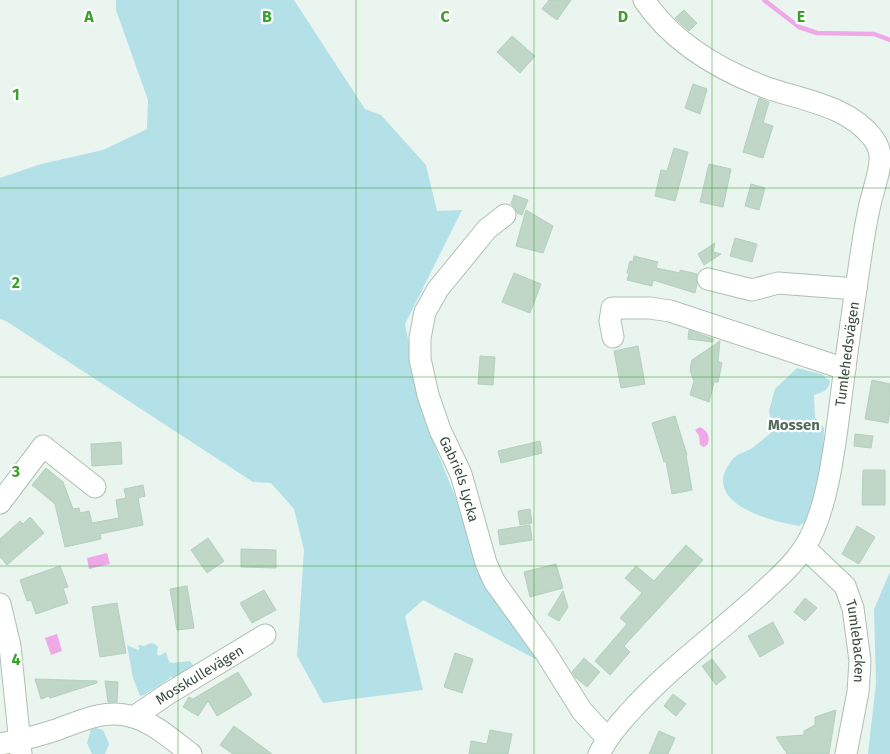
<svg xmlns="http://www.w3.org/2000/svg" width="890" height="754" viewBox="0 0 890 754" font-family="'Fira Sans',sans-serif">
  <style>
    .green { fill: #b4e0e8 }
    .water { fill: #f0a9e8 }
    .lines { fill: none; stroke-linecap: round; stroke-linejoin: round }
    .stream { stroke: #f0a9e8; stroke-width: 4.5 }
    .building { fill: #c0d6c7; stroke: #b3d1bc }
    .minor-casing { stroke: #adc0b3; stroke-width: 23 }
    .minor { stroke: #fff; stroke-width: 21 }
    .grid { fill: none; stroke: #3ca02e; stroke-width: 1; stroke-opacity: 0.55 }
    .labels { text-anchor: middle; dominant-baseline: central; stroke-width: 4.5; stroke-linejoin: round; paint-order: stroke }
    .street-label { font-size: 14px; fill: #38493d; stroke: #fff }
    .neighbourhood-label { font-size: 15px; font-weight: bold; fill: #506b58; stroke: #fff }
    .grid-label { font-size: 16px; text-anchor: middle; font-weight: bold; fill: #3ca02e; stroke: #fff; stroke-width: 4.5; stroke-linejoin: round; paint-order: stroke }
  </style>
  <rect width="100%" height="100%" fill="#eaf5ef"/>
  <path class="green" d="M116,0H294L365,109L381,115L426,165L437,211L462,210L405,324L423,416L488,579L543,663L423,600L405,616L423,690L323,703L297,656L304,550L294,509L271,483L253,482L6,321L0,319V178L41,164L103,150L147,129L148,100L116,10Z
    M797,368L821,374L830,381C829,391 822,392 814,395L815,417L824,428L823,463L809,519L799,526C769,521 698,502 732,460C736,454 746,452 752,448C759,443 766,437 773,431L769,411L775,389Z
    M890,572V754H868L876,683L874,609Z
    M150,643L155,644L158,647L157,654L159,656L166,652L169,662L172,663L190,661L194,666L174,682L171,676L169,679L144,695L140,696L133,678L127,645L138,650L140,648L138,647L139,645L144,646Z
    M96,728L103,730L109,744L105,754H92L87,743L91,729Z"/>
  <path class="water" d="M700,427C708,431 710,436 708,444L704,447L700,445L699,436L695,430Z
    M107,553L110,564L89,569L87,558Z
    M57,634L62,651L51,655L45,638Z"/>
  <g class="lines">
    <path class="stream" d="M764,0L799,27L817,33L874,34L890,40"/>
  </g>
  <path class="building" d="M549,0H571L557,20L542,9Z
    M684,10L697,23L689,31L675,18Z
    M512,36L535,56L520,73L497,52Z
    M693,84L707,89L700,114L685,108Z
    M759,98L769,102L763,123L773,126L763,158L743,152Z
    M674,148L688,152L675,201L655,196L661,170L667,171Z
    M709,164L731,169L723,207L700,202Z
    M751,184L765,188L759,210L745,206Z
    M514,195L528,200L522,215L517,213L515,208L511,204Z
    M526,210L553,226L543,253L516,246Z
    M735,238L757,244L752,262L730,256Z
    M715,243L713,252L721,254L704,265L698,254Z
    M634,256L658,262L656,268L680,273V270L697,274V284L695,293L653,280L652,286L627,280L629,274L627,273L630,261L633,262Z
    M514,273L541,284L530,313L502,302Z
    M689,330L713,339V342L688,339Z
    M720,341L718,361L722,363L718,382H714L709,402L690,395L694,381L690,370L691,364L692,360Z
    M638,346L645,384L621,388L614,351Z
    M480,356L495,357L493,385L478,384Z
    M872,380L890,384V411L888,423L865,419Z
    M675,416L687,455H686L692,490L672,494L666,461L664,462L652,423Z
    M855,434L873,436L871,448L854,446Z
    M540,441L542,453L501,463L498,451Z
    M121,442L122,464L92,466L91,444Z
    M46,468L63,482L73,509L79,508L80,513L89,511L92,523L119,518L116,500L126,498L124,489L143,485L145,496L138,498L143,525L100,534L101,539L65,547L55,504L32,485Z
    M863,470H885V505H862Z
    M530,509L532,523L520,525L518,511Z
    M30,517L44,533L7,565L0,557V539L20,521L23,524Z
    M530,525L532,540L500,545L498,530Z
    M857,526L875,537L859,564L842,554Z
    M208,538L224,561L207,573L191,550Z
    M686,545L703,560L624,646L630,652L610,675L595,661L627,624L620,618L642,593L625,578L636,566L654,581Z
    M241,549L276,550V568L241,567Z
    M556,564L563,588L530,597L524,572Z
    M60,566L68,587L63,588L68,603L36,614L31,600L27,601L20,580Z
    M187,586L194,628L177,630L170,589Z
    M264,590L276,610L252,623L240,603Z
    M563,591L568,607L559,621L548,615Z
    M805,598L817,608L805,621L794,612Z
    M117,603L126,653L100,657L92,607Z
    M773,622L784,643L760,657L748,636Z
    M455,653L473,659L462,693L444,687Z
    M584,658L600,672L587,687L575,677L572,672Z
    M712,659L726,677L716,685L702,666Z
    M238,672L252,695L217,716L208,701L198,716L183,707L189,697L193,699Z
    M35,679L97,681V683L50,698L49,696L41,699Z
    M105,681L118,682L117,702H108Z
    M673,694L686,704L676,716L664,706Z
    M836,710L829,754H787L776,737L804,735V731L815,725V717Z
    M234,726L272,754H233L220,745Z
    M490,730L512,734L508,754H469L471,741L487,744Z
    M659,731L675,738L668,754H649Z"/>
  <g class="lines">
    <g class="minor-casing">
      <g id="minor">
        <path id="s1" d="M505,215L487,229L438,289L425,312L420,338V359L428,395L440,430L461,474L486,563L494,581L545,652L582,711L607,738"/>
        <path d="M708,279L752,290L778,283L856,289"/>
        <path d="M613,337L610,321L612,308H650L670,311L845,369"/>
        <path d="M0,503L43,446L95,487"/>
        <path id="s2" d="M805,548L845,586L853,608L860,661L858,692L846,754"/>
        <path d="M0,604L10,646L21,754"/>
        <path id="s3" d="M134,717L166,695L265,635"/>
        <path d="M0,744C19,741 37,736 56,730C81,721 106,708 133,717C154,723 174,741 191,754"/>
        <path id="s4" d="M599,754C607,738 616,727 628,714C668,668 719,633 764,591C778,578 793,565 804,548C829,511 836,435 842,390C848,343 855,295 862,248C864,235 866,222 869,209C872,193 879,177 880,161C881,152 878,145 873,138C847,104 799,100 762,86C716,68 672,42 644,0"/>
      </g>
    </g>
    <use href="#minor" class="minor"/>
  </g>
  <path class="grid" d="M178,0V754M356,0V754M534,0V754M712,0V754M0,188H890M0,377H890M0,566H890"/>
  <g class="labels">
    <g class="street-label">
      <text stroke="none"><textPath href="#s4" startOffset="492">Tumlehedsvägen</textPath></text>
      <text stroke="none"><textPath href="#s1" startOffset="301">Gabriels Lycka</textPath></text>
      <text stroke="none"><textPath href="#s2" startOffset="112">Tumlebacken</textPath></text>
      <text stroke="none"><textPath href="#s3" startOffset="78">Mosskullevägen</textPath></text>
    </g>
    <g class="neighbourhood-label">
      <text x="794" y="425">Mossen</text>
    </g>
  </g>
  <g class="grid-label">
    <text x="89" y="22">A</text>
    <text x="267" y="22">B</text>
    <text x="445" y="22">C</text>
    <text x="623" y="22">D</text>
    <text x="801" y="22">E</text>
    <text x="16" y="100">1</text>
    <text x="16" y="288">2</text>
    <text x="16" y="477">3</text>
    <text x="16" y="665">4</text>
  </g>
</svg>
